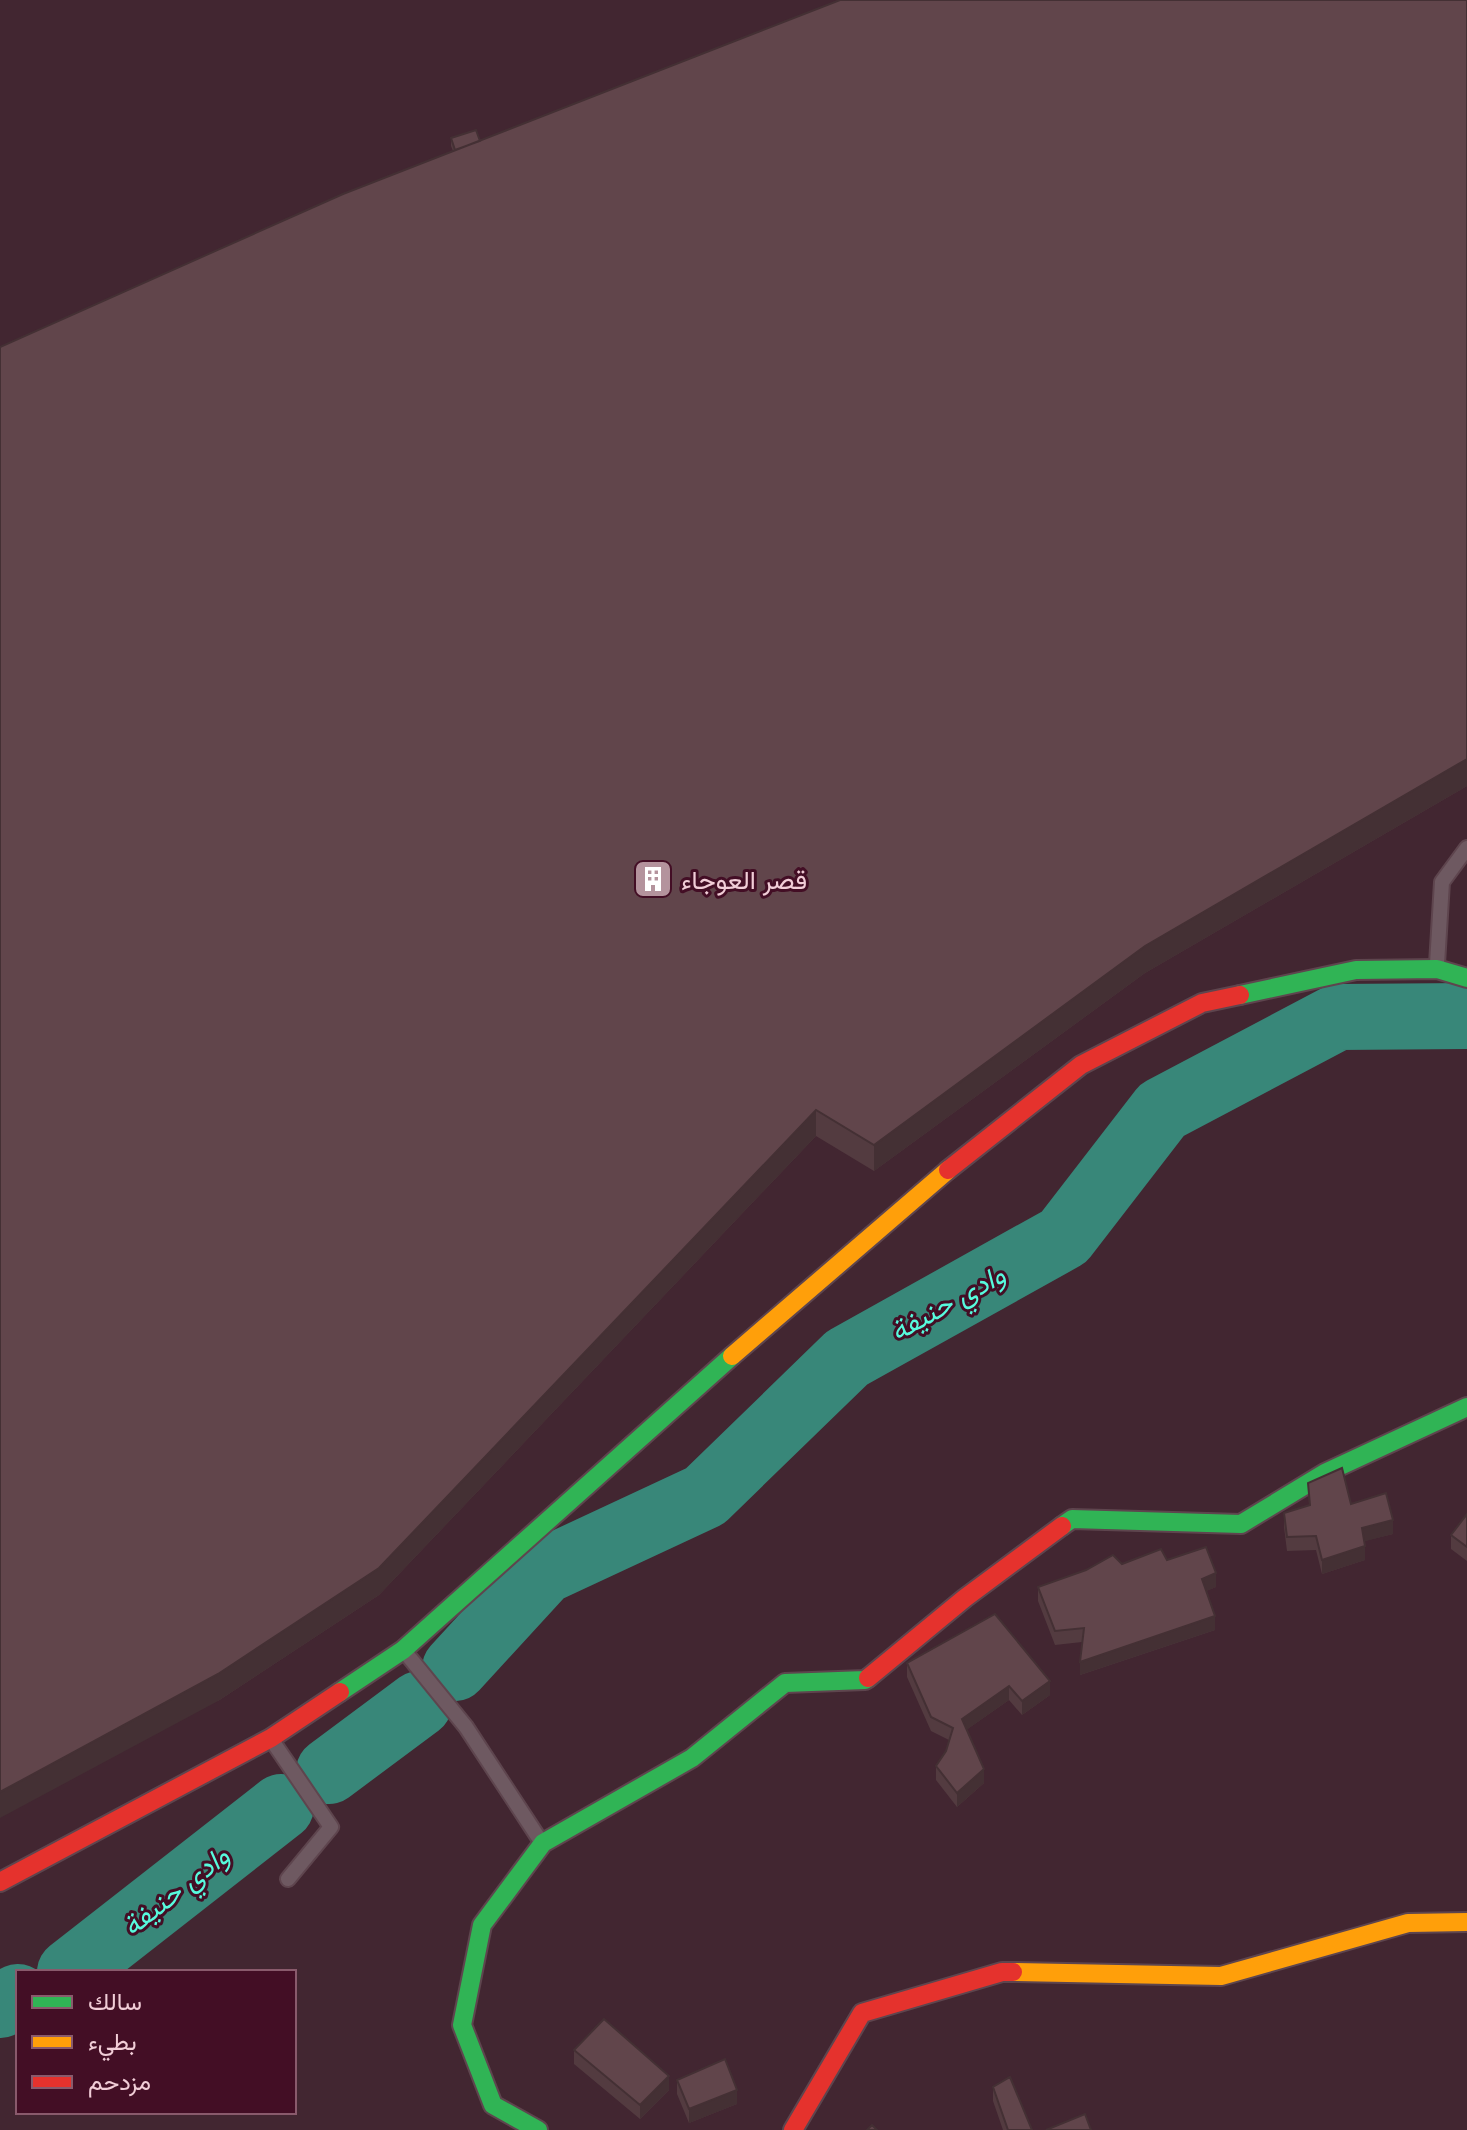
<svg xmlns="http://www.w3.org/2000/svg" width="1467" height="2130" viewBox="0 0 1467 2130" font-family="Quicksand,Vazirmatn,sans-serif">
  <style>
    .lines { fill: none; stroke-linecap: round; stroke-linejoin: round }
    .river { stroke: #388779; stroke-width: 66 }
    .lane-casing { stroke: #5e454e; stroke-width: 18 }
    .fast-casing { stroke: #5e454e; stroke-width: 22 }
    .slow-casing { stroke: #5e454e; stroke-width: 22 }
    .jam-casing { stroke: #5e454e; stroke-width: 22 }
    .lane { stroke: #6e5961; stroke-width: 14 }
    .fast { stroke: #30b455; stroke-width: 18 }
    .slow { stroke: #ff9f0a; stroke-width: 18 }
    .jam { stroke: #e5322d; stroke-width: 18 }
    .wall { fill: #533b40 }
    .shaded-wall { fill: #443034 }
    .building { fill: #61454b; stroke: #443034; stroke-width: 2 }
    .labels { text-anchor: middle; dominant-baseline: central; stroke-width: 6; stroke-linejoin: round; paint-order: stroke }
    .poi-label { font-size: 26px; fill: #f1cdd7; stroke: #430e25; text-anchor: start }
    .water-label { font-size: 28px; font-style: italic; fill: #57fadd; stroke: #430e25 }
  </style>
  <rect width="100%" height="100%" fill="#422631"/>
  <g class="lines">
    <path class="river" d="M455,1668L544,1571L705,1496L847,1358L1064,1237L1162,1110L1338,1017L1467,1016
      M329,1771L419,1704
      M70,1972L281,1807
      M0,2005L18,1997"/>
    <g class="lane-casing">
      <path id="lane" d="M1437,964L1442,882L1467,848
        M405,1652L466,1727L540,1840
        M273,1742L331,1827L288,1879"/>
    </g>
    <g class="fast-casing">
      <path id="fast" d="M1240,995L1356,970L1437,969L1467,978
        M1062,1526L1072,1519L1241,1524L1325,1473L1467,1407
        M340,1692L403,1650L732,1356
        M538,2130L493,2105L462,2025L482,1925L543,1843L692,1758L785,1683L865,1680L868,1678"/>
    </g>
    <g class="slow-casing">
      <path id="slow" d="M732,1356L948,1170
        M1013,1972L1221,1976L1408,1923L1467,1922"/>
    </g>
    <g class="jam-casing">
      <path id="jam" d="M948,1170L1081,1065L1202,1003L1240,995
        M868,1678L965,1598L1062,1526
        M0,1882L271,1738L340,1692
        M793,2130L862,2013L1002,1972H1013"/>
    </g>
    <use href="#lane" class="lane"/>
    <use href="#fast" class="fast"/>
    <use href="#slow" class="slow"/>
    <use href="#jam" class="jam"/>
  </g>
  <path class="wall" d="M1467,0V786L1145,973L874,1171L816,1136L379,1595L218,1701L453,151L451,146V138L480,141Z
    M1308,1483L1351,1504L1393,1534L1364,1541L1365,1560L1322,1574L1316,1550L1287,1551L1284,1527V1513L1309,1505Z
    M1467,1514V1561L1451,1549V1535Z
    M1167,1560L1216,1587L1206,1591L1215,1630L1080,1675L1082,1642L1055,1645L1038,1601V1587L1122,1564Z
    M907,1663L1050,1695L1022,1715L1009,1700L966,1730L984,1783L957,1807L936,1780V1766L946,1751L949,1740L931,1731L907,1677Z
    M574,2050L669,2090L640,2119L574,2064Z
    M677,2080L737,2104L689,2123L677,2094Z
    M993,2087L1032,2130H1003L993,2101Z"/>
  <path class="shaded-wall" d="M1467,759V786L1145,973L874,1171V1145L1145,946Z
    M816,1110V1136L379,1595L218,1701L0,1818V1792Z
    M1393,1520V1534L1362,1542V1528Z
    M1365,1546V1560L1322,1574V1560Z
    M1216,1573V1587L1202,1593V1579Z
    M1215,1616V1630L1080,1675V1662Z
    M1050,1681V1695L1022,1715V1701Z
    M1009,1686V1700L962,1733V1719Z
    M984,1769V1783L957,1807V1793Z
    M669,2076V2090L640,2119V2105Z
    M737,2090V2104L689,2123V2109Z"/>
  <path class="building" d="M840,0H1467V759L1145,946L874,1145L816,1110L379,1568L218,1674L0,1792V347L343,194Z
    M476,130L480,141L455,150L451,138Z
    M1342,1468L1351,1504L1386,1493L1393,1520L1362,1528L1365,1546L1322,1560L1316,1536L1287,1537L1284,1513L1310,1505L1308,1483Z
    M1467,1514V1547L1451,1535Z
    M1206,1547L1216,1573L1202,1579L1215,1616L1080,1662L1084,1628L1055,1631L1038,1587L1086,1570L1113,1555L1122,1564L1161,1549L1167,1560Z
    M995,1614L1050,1681L1022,1701L1009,1686L962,1719L984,1769L957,1793L936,1766L946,1751L953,1728L931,1717L907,1663Z
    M604,2019L669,2076L640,2105L574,2050Z
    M725,2059L737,2090L689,2109L677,2080Z
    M1010,2077L1032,2130H1008L993,2087Z
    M1085,2114L1091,2130H1046Z
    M872,2125L877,2130H867Z"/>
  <defs>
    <g id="building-square" transform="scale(2)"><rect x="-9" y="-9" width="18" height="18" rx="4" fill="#b4939d" stroke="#430e25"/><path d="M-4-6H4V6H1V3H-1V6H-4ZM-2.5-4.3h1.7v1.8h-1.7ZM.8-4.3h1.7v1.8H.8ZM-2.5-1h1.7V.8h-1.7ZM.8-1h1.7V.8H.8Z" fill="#fff"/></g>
  </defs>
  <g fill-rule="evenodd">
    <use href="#building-square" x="653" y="879"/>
  </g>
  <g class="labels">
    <g class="poi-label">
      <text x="681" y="879">قصر العوجاء</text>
    </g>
    <g class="water-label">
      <text transform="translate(947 1302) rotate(-29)">وادي حنيفة</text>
      <text transform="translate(175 1890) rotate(-38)">وادي حنيفة</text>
    </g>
  </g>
  <rect x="16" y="1970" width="280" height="144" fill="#430e25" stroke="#895a6c" stroke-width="2"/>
  <rect x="32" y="1996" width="40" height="12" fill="#30b455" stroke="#895a6c" stroke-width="2"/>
  <text x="88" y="2010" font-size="24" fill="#f1cdd7">سالك</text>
  <rect x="32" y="2036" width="40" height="12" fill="#ff9f0a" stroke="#895a6c" stroke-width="2"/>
  <text x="88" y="2050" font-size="24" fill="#f1cdd7">بطيء</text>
  <rect x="32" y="2076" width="40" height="12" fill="#e5322d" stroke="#895a6c" stroke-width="2"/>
  <text x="88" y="2090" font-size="24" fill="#f1cdd7">مزدحم</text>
</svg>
